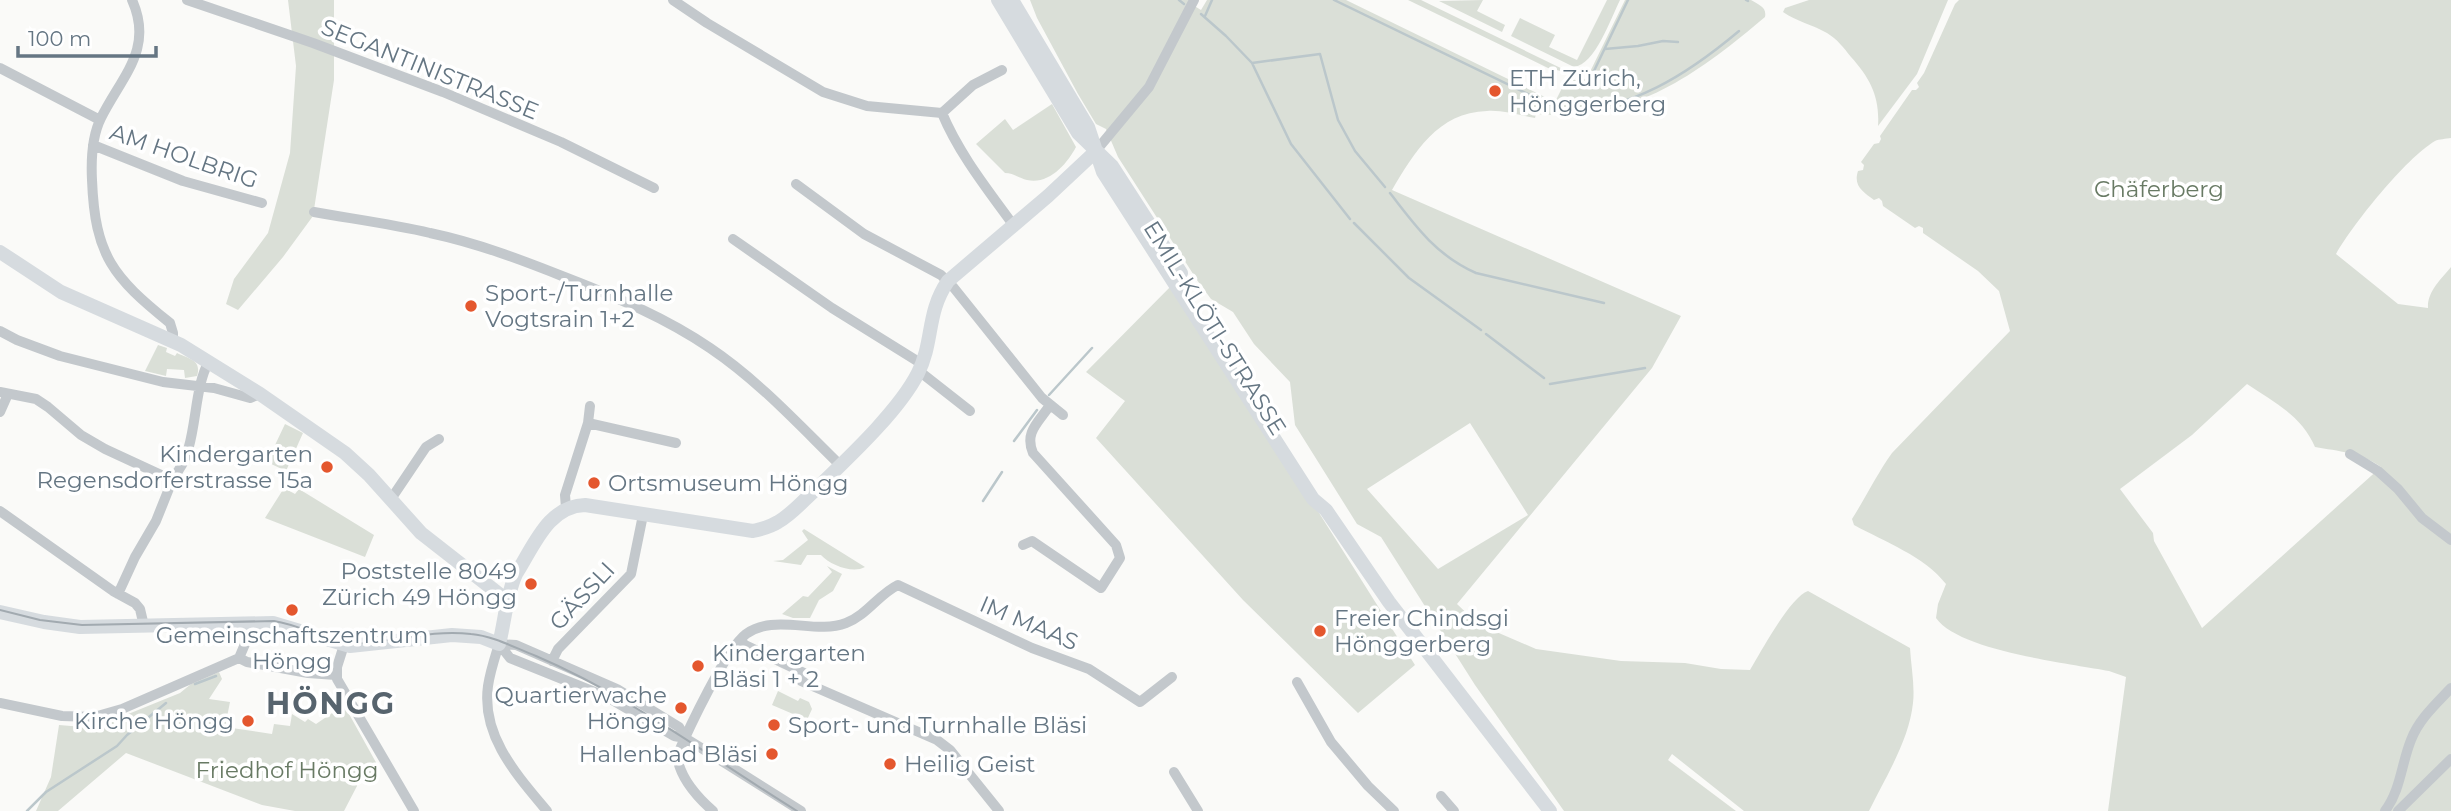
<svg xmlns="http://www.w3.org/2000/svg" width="2451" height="811" viewBox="0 0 2451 811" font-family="Montserrat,sans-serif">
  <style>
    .green { fill: #dadfd7; fill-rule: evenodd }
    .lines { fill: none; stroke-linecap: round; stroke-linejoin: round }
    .stream { stroke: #bbc7cb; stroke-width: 2.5 }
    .street { stroke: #c3c8cc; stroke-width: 10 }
    .secondary { stroke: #d6dbdf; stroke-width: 14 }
    .tram { stroke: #a2aab0; stroke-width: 2 }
    .poi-dot { fill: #e4572e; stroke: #fff; stroke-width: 2.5 }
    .labels { text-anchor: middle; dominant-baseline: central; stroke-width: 7; stroke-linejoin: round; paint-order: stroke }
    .street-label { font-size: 23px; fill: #657683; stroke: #fff }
    .poi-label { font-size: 23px; fill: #657683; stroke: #fff; text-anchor: start }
    .park-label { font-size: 23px; fill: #687a64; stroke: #fff }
    .district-label { font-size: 30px; font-weight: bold; letter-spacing: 2px; fill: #57646e; stroke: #fff }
  </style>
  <rect width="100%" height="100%" fill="#fafaf8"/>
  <path class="green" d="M288,0H334V80L313,216L283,257L238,310L226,304L234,279L268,233L290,153L296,66Z
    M1030,0H1189L1188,2L1201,10L1207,0H1346L1555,102L1567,78L1579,81L1587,78L1625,0H1751C1759,5 1767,7 1765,17C1695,76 1631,123 1536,114L1535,118C1519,115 1503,110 1487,111C1438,112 1414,153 1392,190L1681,316L1652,368L1457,604L1478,624L1536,649L1621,661L1685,663L1721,669L1750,670C1761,652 1790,597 1808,591L1910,648C1911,666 1915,686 1913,703C1909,741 1885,778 1869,811H1744L1672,754L1668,760L1736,811H1564L1475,685L1381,537L1357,524L1295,425L1290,382L1254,344L1233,312L1211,299L1197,280L1118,157L1106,129L1096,124L1078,94L1037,18ZM1470,423L1528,515L1438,569L1367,489Z
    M1408,0H1421L1573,74L1548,68Z
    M1483,0L1477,11L1505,25L1502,32L1439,1Z
    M1607,0H1620C1611,18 1595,65 1574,67L1511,36L1520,18L1555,35L1549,47L1577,60Z
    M1809,0H1948L1917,74L1878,126C1880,97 1870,78 1851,57C1844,48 1837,39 1827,33C1813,25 1796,21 1783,12L1785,8Z
    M1959,0H2451V138C2446,139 2439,139 2435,141C2405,159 2354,223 2336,254L2398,304L2428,308C2427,292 2441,279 2451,267V811H2108L2126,677L2109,671C2068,663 1959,651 1936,618L1938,604L1946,584C1924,556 1885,542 1854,525L1852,519C1866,497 1877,474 1892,453L2010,331L1999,291L1978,271L1923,233V228L1919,226L1915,228L1883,206L1882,201L1879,198L1874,200C1863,192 1853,186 1858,171L1863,170L1864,165L1861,162L1874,144L1879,143L1881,139L1880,136L1912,90H1916L1919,87L1917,83L1924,73L1955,4ZM2247,384C2274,402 2302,416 2315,447C2338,451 2362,453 2381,467L2202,628L2154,541L2153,533L2120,489L2192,435Z
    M1052,104L1076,147C1067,164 1049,185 1027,180C1019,178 1013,173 1005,173L976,144L1005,119L1013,130Z
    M1174,283L1415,665L1358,713L1243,600L1096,438L1125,401L1086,372Z
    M158,345L167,348L166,352L175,356L177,353C189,359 202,360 197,376L185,378L184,370L167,369L166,376L145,371Z
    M285,424L303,433L286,471L267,462Z
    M284,488L295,494L299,489L374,535L365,557L265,518Z
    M804,529L865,567C853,574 830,565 821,555H807L801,565L773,561L783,560L808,540L802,531Z
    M827,566L842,574L833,591L819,600L810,618H793L782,614L803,596L808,597L832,572Z
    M219,672L222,679L209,699L230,702L225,727L272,734L274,724L290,726L292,714L305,722L308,719L316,724L344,705L378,766L370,774L356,781L357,786L344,811H295L262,805L126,753L58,811H36L51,777L59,725L83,727L111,721L180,693L191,684Z
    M778,691L798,701L800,698L809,702L812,709L807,720L772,705Z"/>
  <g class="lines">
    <path class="stream" d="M1179,0L1184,4
      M1334,0L1561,110C1629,113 1689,73 1739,31
      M1746,0L1748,1
      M1201,14L1226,36L1252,63L1291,144L1350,219
      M1205,16L1212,0
      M1605,49L1638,46L1663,41L1678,42
      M1252,63L1320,54L1338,120L1355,151L1385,187
      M1593,73L1628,0
      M1390,193C1415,226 1437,256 1476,273L1604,303
      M1354,223L1409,278L1481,330
      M1486,334L1544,378
      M1550,384L1645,368
      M1049,395L1092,348
      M1014,441L1037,410
      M983,501L1002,472
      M195,684L216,676
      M27,811L46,792L117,746L127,735L166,703"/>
    <path class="street" d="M132,0C154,49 122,76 101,118C92,136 91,160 92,180C95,256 113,277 170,323L173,333V342
      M187,0L313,43L443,92L561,142L654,188
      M673,0L707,23L823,92L867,106L942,113
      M0,68L100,120
      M942,113C959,154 988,190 1014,226
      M942,113L973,85L1002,70
      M93,145L183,181L262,203
      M1095,152L1149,87L1194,0
      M796,184L864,234L941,275L954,288L1042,398L1063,415
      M314,212C353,219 392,224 430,233C477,243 522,260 567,278C616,297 666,318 710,348C759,381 799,425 841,466
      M733,239L832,308L922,364
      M0,331L17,340L60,356L163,382L214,388L250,398L260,394
      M919,371L970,411
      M0,392L36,399L48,407L81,435L105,449L172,480
      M0,412L8,394
      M588,423L676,443
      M2350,454L2378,471L2398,489L2422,518L2451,540
      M391,499L426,447L439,439
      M566,508L565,495L588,423L590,406
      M0,511L113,591L135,603L140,609L144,626
      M1023,545L1032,541L1101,588L1120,558L1116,545L1033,453C1024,432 1039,422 1050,405
      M118,594L135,557L156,521L174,476C199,450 191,393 209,361
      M740,640L745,645L804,673L801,681L937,740L950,750L999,811
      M499,644L510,658L607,697L674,736L685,738L698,746L801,811
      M499,644L516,645L617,689L679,727L685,738
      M499,644C495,657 490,672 488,686C481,736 517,775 547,811
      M344,645L337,667V679L414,811
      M239,658L247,662L308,673L336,675
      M239,658L245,644V623
      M552,661L558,649L631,574L643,515
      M1297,682L1331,742L1368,786L1394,811
      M0,703L62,716L94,717L122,709L239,658
      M1174,772L1198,811
      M1441,796L1454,811
      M713,811C697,797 680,778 677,756C688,730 726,649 746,634C753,629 762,626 771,625C796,622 822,632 846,623C867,615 879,594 898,585L1032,648L1089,669L1140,702L1172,677
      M2385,811C2401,789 2401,765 2411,740C2419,719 2436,704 2451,688
      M2398,811L2451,759"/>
    <path class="secondary" d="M998,0L1078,133L1112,166L1181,273
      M1012,0L1088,127L1103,172L1313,499L1326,510L1389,602L1550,811
      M0,252L61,292L181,345L260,394L345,453L369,475L421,533L508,601
      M0,612L44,622L80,627L273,623L350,646L452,635L481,637L499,644C505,621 506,596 516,574C534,546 548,506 585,505L753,531C762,529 770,527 778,522C792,514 803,501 815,490C846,460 899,411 918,373C934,341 926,313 948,281L1048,196L1095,152"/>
    <path class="tram" d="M0,610L40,620L82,625L274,621C302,625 326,642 354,644C393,642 432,629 471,634C494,636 515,648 536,656C630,696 711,758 797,811"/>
  </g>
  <g class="poi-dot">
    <circle cx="1495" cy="91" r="7"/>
    <circle cx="471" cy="306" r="7"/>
    <circle cx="327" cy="467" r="7"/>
    <circle cx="594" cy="483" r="7"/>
    <circle cx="531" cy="584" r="7"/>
    <circle cx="292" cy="610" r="7"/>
    <circle cx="1320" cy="631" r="7"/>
    <circle cx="698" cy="666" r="7"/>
    <circle cx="681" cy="708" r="7"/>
    <circle cx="248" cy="721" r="7"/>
    <circle cx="774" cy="725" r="7"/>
    <circle cx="772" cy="754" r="7"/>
    <circle cx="890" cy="764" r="7"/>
  </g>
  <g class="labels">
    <g class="street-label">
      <text transform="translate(430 69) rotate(22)">SEGANTINISTRASSE</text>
      <text transform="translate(184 156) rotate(19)">AM HOLBRIG</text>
      <text transform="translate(1215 328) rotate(58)">EMIL-KLÖTI-STRASSE</text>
      <text transform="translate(582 596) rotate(-47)">GÄSSLI</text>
      <text transform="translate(1029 623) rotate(23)">IM MAAS</text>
    </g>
    <g class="poi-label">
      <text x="1509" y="78">ETH Zürich,<tspan x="1509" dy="26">Hönggerberg</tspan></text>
      <text x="485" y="293">Sport-/Turnhalle<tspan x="485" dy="26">Vogtsrain 1+2</tspan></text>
      <text x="313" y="454" text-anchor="end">Kindergarten<tspan x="313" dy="26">Regensdorferstrasse 15a</tspan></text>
      <text x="608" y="483">Ortsmuseum Höngg</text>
      <text x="517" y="571" text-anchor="end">Poststelle 8049<tspan x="517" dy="26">Zürich 49 Höngg</tspan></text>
      <text x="1334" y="618">Freier Chindsgi<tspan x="1334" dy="26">Hönggerberg</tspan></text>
      <text x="292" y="635" text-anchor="middle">Gemeinschaftszentrum<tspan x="292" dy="26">Höngg</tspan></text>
      <text x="712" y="653">Kindergarten<tspan x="712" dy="26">Bläsi 1 + 2</tspan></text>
      <text x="667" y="695" text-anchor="end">Quartierwache<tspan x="667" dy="26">Höngg</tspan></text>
      <text x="234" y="721" text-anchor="end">Kirche Höngg</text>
      <text x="788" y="725">Sport- und Turnhalle Bläsi</text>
      <text x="758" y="754" text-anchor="end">Hallenbad Bläsi</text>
      <text x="904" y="764">Heilig Geist</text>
    </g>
    <g class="park-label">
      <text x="2159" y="189">Chäferberg</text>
      <text x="287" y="770">Friedhof Höngg</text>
    </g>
    <g class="district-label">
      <text x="331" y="703">HÖNGG</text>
    </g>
  </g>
  <path d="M18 46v10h138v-10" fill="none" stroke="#657683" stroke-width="3.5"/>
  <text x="28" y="46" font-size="21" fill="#657683" stroke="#ffffff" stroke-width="5" paint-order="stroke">100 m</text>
</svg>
